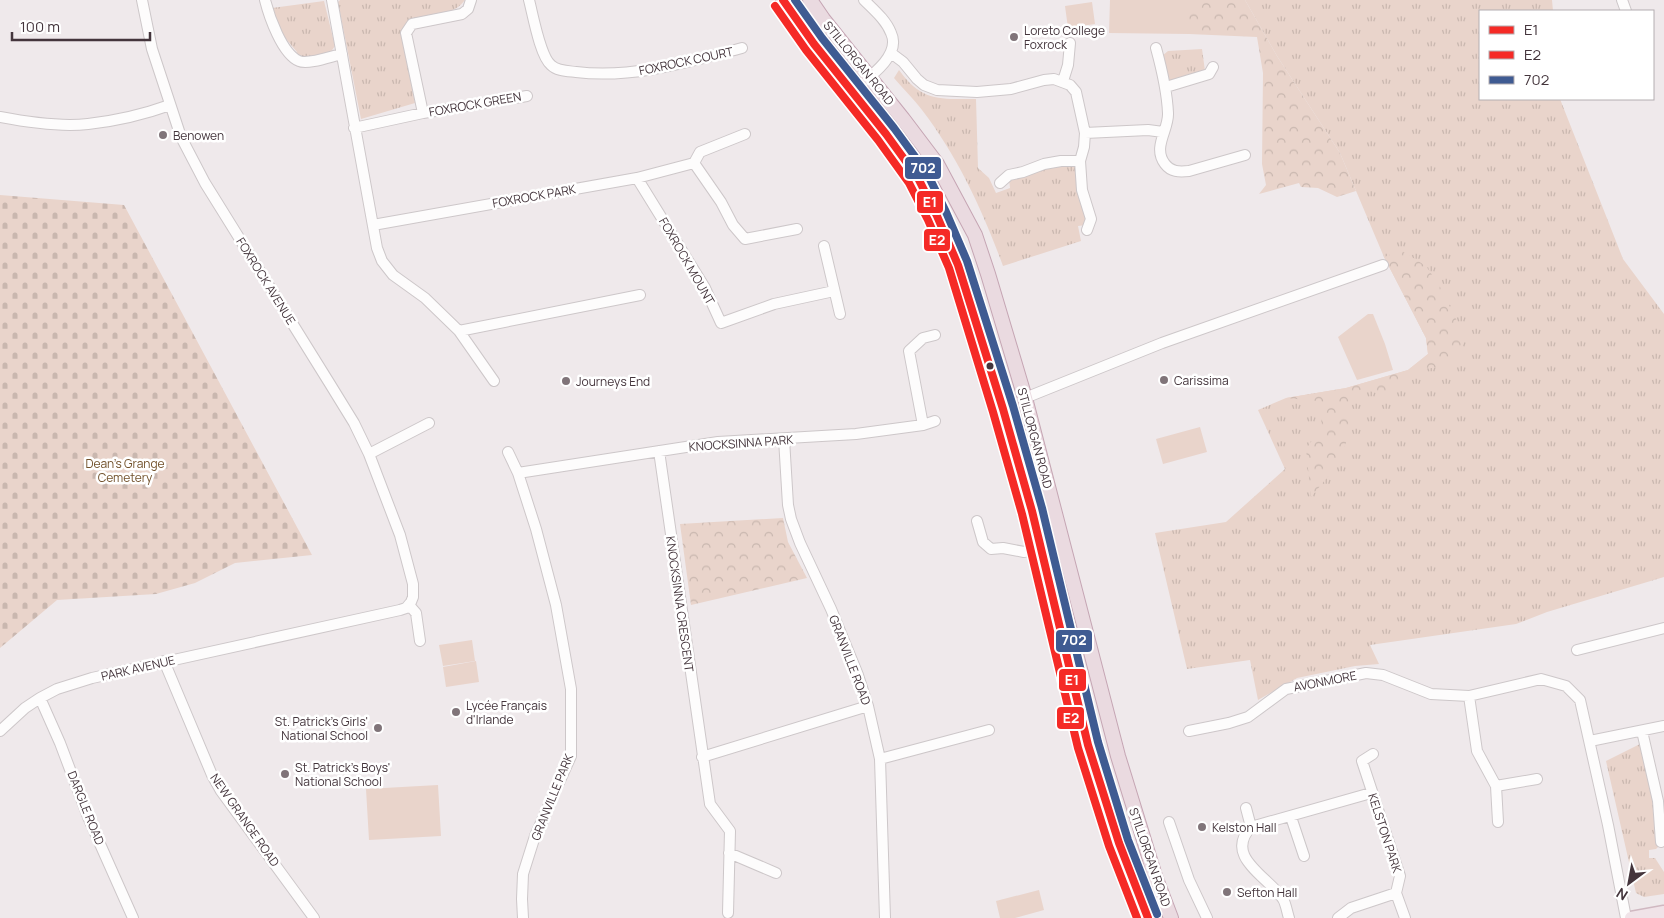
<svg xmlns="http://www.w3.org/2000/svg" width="1664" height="918" viewBox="0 0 1664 918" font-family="Manrope,sans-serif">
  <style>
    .grass { fill: url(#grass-tufts) }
    .forest { fill: url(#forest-crowns) }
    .cemetery { fill: url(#cemetery-stones) }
    .garden { fill: #e9d4cb }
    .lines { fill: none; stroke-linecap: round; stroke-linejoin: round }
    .minor-casing { stroke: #cdc7c9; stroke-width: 12 }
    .major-casing { stroke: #d0b8c1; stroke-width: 15 }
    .highway-casing { stroke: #c5a5b3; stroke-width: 16 }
    .minor { stroke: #fdfcfc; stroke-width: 10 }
    .major { stroke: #f0e3e8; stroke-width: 12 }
    .highway { stroke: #eadae0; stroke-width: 14 }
    .bus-1-casing { stroke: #fff; stroke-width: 11 }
    .bus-2-casing { stroke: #fff; stroke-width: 11 }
    .bus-3-casing { stroke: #fff; stroke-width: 11 }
    .bus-1 { stroke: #f52a26; stroke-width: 8 }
    .bus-2 { stroke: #f52a26; stroke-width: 8 }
    .bus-3 { stroke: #3f5b92; stroke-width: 8 }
    .poi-dot { fill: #807479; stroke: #fff; stroke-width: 2 }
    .bus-dot { fill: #44353c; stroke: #fff; stroke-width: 2 }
    .labels { text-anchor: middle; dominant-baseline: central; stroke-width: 5; stroke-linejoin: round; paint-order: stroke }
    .poi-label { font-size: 12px; fill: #44353c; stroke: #fff; text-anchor: start }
    .street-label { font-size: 12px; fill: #44353c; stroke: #fff }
    .park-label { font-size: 12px; fill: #72522c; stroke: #fff }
    .line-badge { stroke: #fff; stroke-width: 2 }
    .badge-label { font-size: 14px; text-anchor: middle; font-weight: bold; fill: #fff }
  </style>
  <defs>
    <pattern id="grass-tufts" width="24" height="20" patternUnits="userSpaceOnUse" patternTransform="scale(1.25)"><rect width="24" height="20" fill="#e9d4cb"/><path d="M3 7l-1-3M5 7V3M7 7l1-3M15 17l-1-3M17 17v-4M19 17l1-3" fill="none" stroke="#c9b7af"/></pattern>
    <pattern id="forest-crowns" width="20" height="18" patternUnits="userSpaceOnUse" patternTransform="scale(1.25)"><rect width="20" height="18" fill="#e9d4cb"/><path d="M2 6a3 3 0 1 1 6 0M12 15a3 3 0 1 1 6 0" fill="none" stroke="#c9b7af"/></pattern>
    <pattern id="cemetery-stones" width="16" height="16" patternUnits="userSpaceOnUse" patternTransform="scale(1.25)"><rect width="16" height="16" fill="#e9d4cb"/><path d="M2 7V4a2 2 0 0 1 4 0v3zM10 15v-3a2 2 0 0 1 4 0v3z" fill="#c9b7af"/></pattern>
  </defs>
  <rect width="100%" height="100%" fill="#efe9eb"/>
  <path class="grass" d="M340,0H465C446,25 416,4 401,33L415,103L361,119L338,2Z
    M1245,0H1552L1553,11H1480V99H1560L1623,259L1664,314V577L1547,612L1516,624L1370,645L1379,664L1355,666L1297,678L1258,700L1250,660L1187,669L1155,533L1226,522L1285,469L1258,410L1286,398L1346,388L1408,370L1428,354L1426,338L1384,257L1340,153L1277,56Z
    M324,1L335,46L330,53L305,59L295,55L297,52L286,39H284L272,8Z
    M1202,49L1205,71L1171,81L1166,76L1162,56L1168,51Z
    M899,70C922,102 940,99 976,99L978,168L989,178L996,193L1010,188L1009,179L1051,166L1075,165L1087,222L1086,225L1078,226L1081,241L1003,266C983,211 958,157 922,110C914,99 903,89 894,78Z
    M1640,744L1652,792L1660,845L1656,849L1649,850V858H1655L1664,872V894L1644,897L1636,893L1606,761Z"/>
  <path class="forest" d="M1189,0H1245L1277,56L1340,153L1356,191L1337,197L1318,188L1301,187L1299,183L1259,194L1266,185L1262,164L1263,73L1257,37L1189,34Z
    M1402,251L1426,266L1439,285L1457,321L1463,339L1461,352L1442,367L1422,369L1394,392L1383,395L1363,389L1349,394V412L1353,422L1339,463L1311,497L1306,449L1322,426L1318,401L1286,398L1346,388L1408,370L1428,354L1426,338L1384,257Z
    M783,518L788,542L807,578L691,605L680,524Z"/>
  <path class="cemetery" d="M0,195L124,205L312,555L235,563L195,583L156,594L57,600L0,648Z"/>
  <path class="garden" d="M1110,0H1189V34L1109,33Z
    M1092,2L1095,24L1068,28L1065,6Z
    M1368,314H1373L1385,344L1393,370L1357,380L1338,337Z
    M1200,427L1207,452L1163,464L1156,439Z
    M472,640L475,661L443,666L439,645Z
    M476,661L479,682L446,687L443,667Z
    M438,785L441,836L369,840L366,789Z
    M1039,890L1044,910L1015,918H1000L996,901Z"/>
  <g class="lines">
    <g class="minor-casing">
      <path id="minor" d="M265,0C269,16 282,54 299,61C308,65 332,56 342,54
        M332,0L377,248L382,261L393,275L425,298L459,331L494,381
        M529,0C533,15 540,56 551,65C557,71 567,71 576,72C632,79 688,62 742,48
        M1622,0L1626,11
        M1156,48C1162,70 1167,90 1168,113C1169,130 1152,147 1165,164C1171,172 1179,172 1189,171L1245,155
        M891,53L903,62L917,79L924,85L937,90L977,92L1011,89L1044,80L1054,79L1070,85L1076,92L1085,133L1084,147L1080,161L1082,190L1091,219L1087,230
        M1063,81L1068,65L1070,43
        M1166,87L1209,74L1213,67
        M851,92C867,79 902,56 891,33C886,20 874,10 864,0
        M423,113L406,33L412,24L462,14L468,9L471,0
        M0,117C26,122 61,127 88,124C115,121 145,114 170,105
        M354,128L423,113L527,96
        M1085,133L1148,130L1163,132
        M694,163L721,202L733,225L745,239L797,229
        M637,178L705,288L721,323L774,304L834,291
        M1000,183L1009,175L1023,172L1044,164L1061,161H1080
        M373,225L637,178L694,163L700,152L745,134
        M824,246L840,314
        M459,331L640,295
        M1025,398L1162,343L1383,265
        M923,425L909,351L923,338L935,335
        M784,439L788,505L791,519L800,543L831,609L858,675L868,706L880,759L885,918
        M659,451L710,804L730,831L728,913
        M508,452L518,473L536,529L556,605L571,689V756L535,836L523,874L522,899L523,918
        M369,454L429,423
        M518,473L718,442L856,434L923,425L935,421
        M977,521L983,542L991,549L1003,548L1024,552L1042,548
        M409,605L416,613L420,641
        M1577,650L1664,628
        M164,661L212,775L221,791L314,918
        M1469,696L1477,751L1496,786L1498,822
        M40,698L60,743L88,817L133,918
        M0,731L25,708L40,698L57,689L92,678L400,610L406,608L411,602L413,597V584L400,535L369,454L354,423L330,384L205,183L181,137L152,49L142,0
        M1189,731L1229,723L1248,717L1286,689L1366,673L1383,675L1431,694L1469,696L1541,679L1566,686L1580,700L1608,825L1626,918
        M1642,731L1658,801L1661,842
        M1590,741L1664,726
        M1373,754L1362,761L1400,876L1396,893L1405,918
        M702,757L868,706
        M880,759L989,730
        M1496,786L1537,779
        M1246,808L1251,827
        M1291,817L1304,856
        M1169,822L1189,880L1207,918
        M729,853L776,873
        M1289,918C1287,912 1286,904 1283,899C1269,877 1223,857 1251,827L1371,793
        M1338,918L1351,908L1396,893"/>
    </g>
    <g class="major-casing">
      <path id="major" d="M1631,918L1664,912"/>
    </g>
    <g class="highway-casing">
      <path id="highway" d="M783,0L814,44L851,92L886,134L918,178L937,216L958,265L1003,409L1032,511L1088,745L1119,843L1148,918
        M810,0L823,19L903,119L937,164L975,235L988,274L1025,398L1118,756L1155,876L1171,918"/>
    </g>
    <use href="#minor" class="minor"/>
    <use href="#major" class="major"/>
    <use href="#highway" class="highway"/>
    <g class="bus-1-casing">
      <path id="bus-1" d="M783,0L814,44L886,134L918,178L937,216L958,265L1003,409L1032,511L1088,745L1119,843L1148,918"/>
    </g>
    <g class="bus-2-casing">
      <path id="bus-2" d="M775,6L806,50L878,140L909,183L928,220L949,268L993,412L1022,514L1078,748L1109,846L1137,918"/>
    </g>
    <g class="bus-3-casing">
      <path id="bus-3" d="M795,0L822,38L894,128L927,173L946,212L967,261L1013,406L1042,508L1098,742L1128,840L1157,914"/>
    </g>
    <use href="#bus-1" class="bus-1"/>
    <use href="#bus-2" class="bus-2"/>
    <use href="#bus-3" class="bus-3"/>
  </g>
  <g class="poi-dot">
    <circle cx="1014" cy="37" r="5"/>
    <circle cx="163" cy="135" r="5"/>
    <circle cx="1164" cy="380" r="5"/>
    <circle cx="566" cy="381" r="5"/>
    <circle cx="456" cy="712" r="5"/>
    <circle cx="378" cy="728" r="5"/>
    <circle cx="285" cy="774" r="5"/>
    <circle cx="1202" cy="827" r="5"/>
    <circle cx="1227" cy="892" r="5"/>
  </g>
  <circle class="bus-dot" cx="990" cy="366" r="4.5"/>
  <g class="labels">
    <g class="poi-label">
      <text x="1024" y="30">Loreto College<tspan x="1024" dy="14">Foxrock</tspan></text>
      <text x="173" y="135">Benowen</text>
      <text x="1174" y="380">Carissima</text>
      <text x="576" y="381">Journeys End</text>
      <text x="466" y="705">Lycée Français<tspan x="466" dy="14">d'Irlande</tspan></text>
      <text x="368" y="721" text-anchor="end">St. Patrick's Girls'<tspan x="368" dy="14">National School</tspan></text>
      <text x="295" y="767">St. Patrick's Boys'<tspan x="295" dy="14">National School</tspan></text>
      <text x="1212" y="827">Kelston Hall</text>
      <text x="1237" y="892">Sefton Hall</text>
    </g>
    <g class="street-label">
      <text transform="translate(686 61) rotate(-12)">FOXROCK COURT</text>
      <text transform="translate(859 63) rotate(51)">STILLORGAN ROAD</text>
      <text transform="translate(475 104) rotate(-10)">FOXROCK GREEN</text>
      <text transform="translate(534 196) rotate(-10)">FOXROCK PARK</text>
      <text transform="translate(687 261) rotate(60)">FOXROCK MOUNT</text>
      <text transform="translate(266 281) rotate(58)">FOXROCK AVENUE</text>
      <text transform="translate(1035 438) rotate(75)">STILLORGAN ROAD</text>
      <text transform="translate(741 443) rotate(-4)">KNOCKSINNA PARK</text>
      <text transform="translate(680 604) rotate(82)">KNOCKSINNA CRESCENT</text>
      <text transform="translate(850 660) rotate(69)">GRANVILLE ROAD</text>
      <text transform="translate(138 668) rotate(-13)">PARK AVENUE</text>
      <text transform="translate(1325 681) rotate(-11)">AVONMORE</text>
      <text transform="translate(552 797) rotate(-68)">GRANVILLE PARK</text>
      <text transform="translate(86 808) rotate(68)">DARGLE ROAD</text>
      <text transform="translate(245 820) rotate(55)">NEW GRANGE ROAD</text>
      <text transform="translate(1385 833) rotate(72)">KELSTON PARK</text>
      <text transform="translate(1150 857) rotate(71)">STILLORGAN ROAD</text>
    </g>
    <g class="park-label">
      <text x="125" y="463">Dean's Grange<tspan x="125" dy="14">Cemetery</tspan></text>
    </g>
  </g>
  <g class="line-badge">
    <rect x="904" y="156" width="38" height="24" rx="5" fill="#3f5b92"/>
    <rect x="916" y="190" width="28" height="24" rx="5" fill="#f52a26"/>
    <rect x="923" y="228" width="28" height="24" rx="5" fill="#f52a26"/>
    <rect x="1055" y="629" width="38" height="24" rx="5" fill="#3f5b92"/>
    <rect x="1058" y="668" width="29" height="24" rx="5" fill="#f52a26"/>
    <rect x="1056" y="706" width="29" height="24" rx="5" fill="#f52a26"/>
  </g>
  <g class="badge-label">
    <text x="923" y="173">702</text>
    <text x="930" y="207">E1</text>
    <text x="937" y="245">E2</text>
    <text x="1074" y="645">702</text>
    <text x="1072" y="685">E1</text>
    <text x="1071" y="723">E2</text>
  </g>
  <rect x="1479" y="10" width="175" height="90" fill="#ffffff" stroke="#b4aeb1"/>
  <rect x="1489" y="26" width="25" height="8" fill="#f52a26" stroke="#b4aeb1"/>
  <text x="1524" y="35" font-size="15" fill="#44353c">E1</text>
  <rect x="1489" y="51" width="25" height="8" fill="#f52a26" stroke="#b4aeb1"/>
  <text x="1524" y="60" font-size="15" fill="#44353c">E2</text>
  <rect x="1489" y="76" width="25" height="8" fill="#3f5b92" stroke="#b4aeb1"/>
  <text x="1524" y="85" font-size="15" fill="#44353c">702</text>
  <g transform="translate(1629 883) rotate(212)" stroke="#ffffff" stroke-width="4" paint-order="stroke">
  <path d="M0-4L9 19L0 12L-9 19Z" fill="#44353c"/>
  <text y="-8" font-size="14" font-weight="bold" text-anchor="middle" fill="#44353c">N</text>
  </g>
  <path d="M12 32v8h138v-8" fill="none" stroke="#44353c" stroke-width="2.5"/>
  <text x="20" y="32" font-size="15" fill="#44353c" stroke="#ffffff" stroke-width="4" paint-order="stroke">100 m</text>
</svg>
